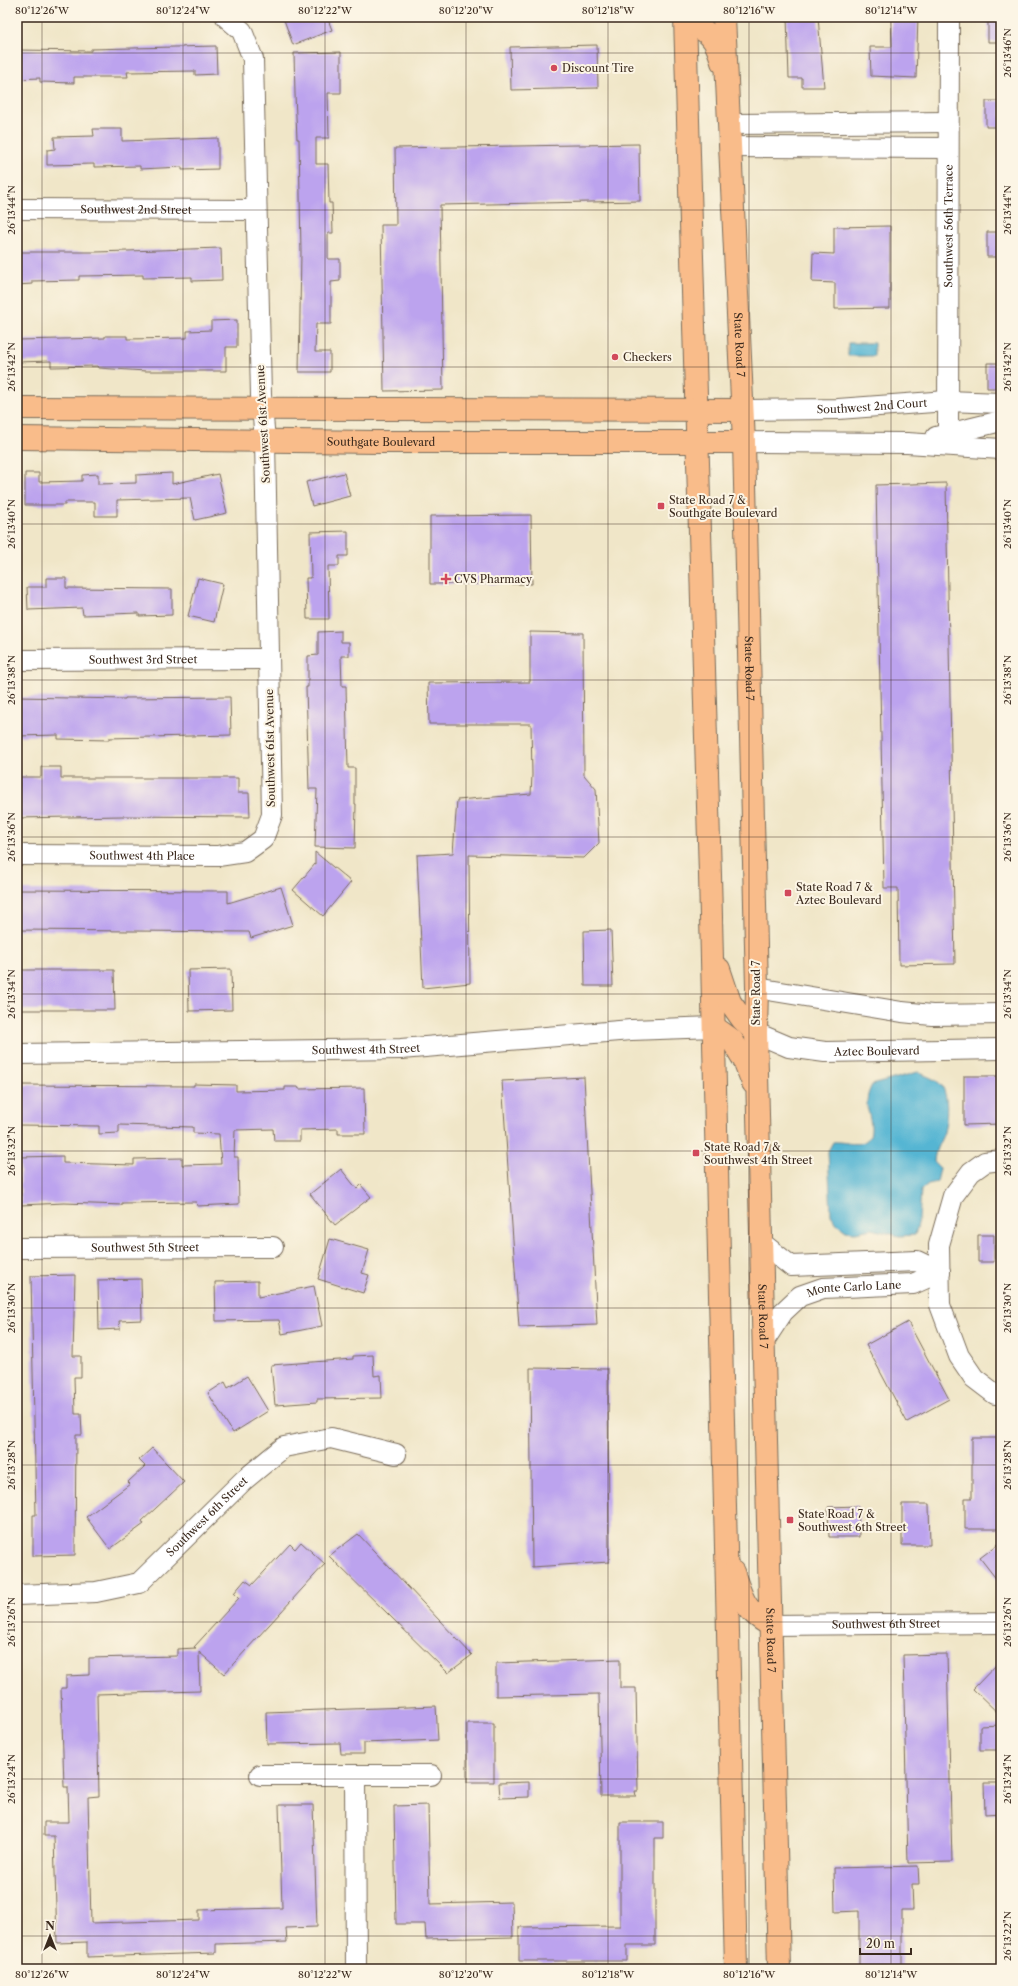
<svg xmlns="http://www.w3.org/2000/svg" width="1018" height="1986" viewBox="0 0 1018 1986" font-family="'Libre Caslon Text',serif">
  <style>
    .water { fill: #55b5d3; stroke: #487078 }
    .building { fill: #bca3ee }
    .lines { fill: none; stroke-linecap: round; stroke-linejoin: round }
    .minor-casing { stroke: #7a6c5a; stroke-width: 22 }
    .major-casing { stroke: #7a6c5a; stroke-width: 24 }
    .minor { stroke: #fff; stroke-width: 20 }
    .major { stroke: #f9bc8a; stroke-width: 22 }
    .ticks { fill: none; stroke: #3b2a1e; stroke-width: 1; stroke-opacity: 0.45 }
    .poi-dot { fill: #d1495b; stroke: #fcf5e5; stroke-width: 1.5 }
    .labels { text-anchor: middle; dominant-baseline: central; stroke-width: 4; stroke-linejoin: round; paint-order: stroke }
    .poi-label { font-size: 11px; fill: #3b2a1e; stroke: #fcf5e5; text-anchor: start }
    .street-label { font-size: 11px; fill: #3b2a1e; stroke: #fcf5e5 }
    .neatline { fill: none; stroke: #3b2a1e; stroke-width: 1.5 }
    .ticks-label { font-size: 10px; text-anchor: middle; fill: #3b2a1e }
  </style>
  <rect width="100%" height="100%" fill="#fcf5e5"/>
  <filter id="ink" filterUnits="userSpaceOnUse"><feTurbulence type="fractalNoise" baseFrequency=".025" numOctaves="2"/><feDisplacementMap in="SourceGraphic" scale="8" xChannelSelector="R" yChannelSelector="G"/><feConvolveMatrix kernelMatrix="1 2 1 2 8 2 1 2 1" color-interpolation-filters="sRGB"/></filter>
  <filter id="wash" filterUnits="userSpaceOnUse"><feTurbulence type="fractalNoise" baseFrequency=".012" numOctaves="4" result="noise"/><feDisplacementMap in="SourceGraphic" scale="16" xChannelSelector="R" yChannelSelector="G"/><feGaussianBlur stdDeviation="0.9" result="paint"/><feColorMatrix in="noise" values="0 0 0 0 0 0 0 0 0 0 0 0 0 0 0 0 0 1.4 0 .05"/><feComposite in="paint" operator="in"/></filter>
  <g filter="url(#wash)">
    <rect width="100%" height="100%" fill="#f0e6c8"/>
    <path class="water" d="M848,343H874V356H848Z
      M918,1072C925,1076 937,1079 942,1086C949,1098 947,1119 944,1132C940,1144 935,1147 934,1162L940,1168L937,1182L928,1184L921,1190L919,1220L915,1235L899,1236L872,1229L855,1232L846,1231L838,1225L831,1215L828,1151L833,1142C842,1141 855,1146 864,1142C878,1134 867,1114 867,1103C867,1096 869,1091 872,1085Z"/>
    <g id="blocks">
      <path class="building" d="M283,17H327L332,30L293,45Z
        M787,17H818L824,87H802V78H789Z
        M891,17H918L916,78L871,76L870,47H892Z
        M988,17H1001V42H988Z
        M597,45L598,88L511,90L510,47Z
        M216,46L217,74L195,75V71L127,72L128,77H74V83L40,82V78L17,79V50L91,51V49Z
        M341,52V93H328L329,138H316V164H328L329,203H332L333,233H328V259H340V281L331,282V324H316L315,352H330V372H299L301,252L299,139H297L295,94L294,53Z
        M986,101H1001V127H986Z
        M93,129H122V141L218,138V169L182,170V167L140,169V166L94,167V164L47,165V150L55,149L54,137L94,136Z
        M639,144L640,201L440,205L443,390L384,391L381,225H396L395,148Z
        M890,226V308L835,309V283L812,282L813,253L834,254V227Z
        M987,232H1001V257H987Z
        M221,248L222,280L192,281V277L143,278V275L79,276V280L32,281V284L17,285V252H96Z
        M237,320V347H226V371H146L98,368V366L51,367V361L17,362V340L105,338V336H127V339L187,338V331L211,330V321Z
        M987,363H1001V388H987Z
        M25,473H39V482L82,481V475L98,474V484L136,483V475L172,473V484L218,474L227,513L195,520L190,498L117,500V516H95V502H65V505H25Z
        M344,473L350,496L312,506L306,482Z
        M946,483L955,964L899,965L898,888H884L876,485Z
        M531,515L532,584H430V516Z
        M348,531V556H339V566H328L329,619H307L306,578H311L310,532Z
        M46,578H66V588L172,589V615L139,616V613L83,615L82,608L28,610L27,587H46Z
        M198,578L223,584L214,622L188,616Z
        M341,631V642H349V656H341L342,686H346L348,768H355V804H356L355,848L315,847L317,789H309L306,687H308V656L318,655V632Z
        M530,632L583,633L584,775L596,789L599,843L584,858L469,855L470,983L423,988L417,855L453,853L457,800L531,794L532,775L531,724H429L428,683L530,682Z
        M17,697L125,699V698L230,697L231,735L109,738V740L58,739V735L17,736Z
        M41,767H61V778H238V793H249L250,817L121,816L19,818V777H41Z
        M315,852L351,882L323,916L293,890L315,864Z
        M281,887L293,925L251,938L249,932L17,930V890L228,891V903Z
        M611,930L613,986H585L584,931Z
        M231,969L232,1010L189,1011L188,970Z
        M17,970H114L115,1010H17Z
        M964,1076H1001V1124L964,1125Z
        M584,1077L597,1325L519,1327L502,1081Z
        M194,1084L236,1085V1091L285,1090V1087H298L299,1089L364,1088L365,1134H338V1129L300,1130V1141H274L273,1129L235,1130L234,1157H238L239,1204L197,1206L196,1202L122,1203V1205L64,1203L21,1205L20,1157L63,1156V1163L134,1165V1159L182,1158V1165L221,1164L219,1134L193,1133V1127L119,1125V1133L99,1134V1126L18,1125L19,1085L194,1086Z
        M341,1169L357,1189L361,1185L371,1197L335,1225L310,1194Z
        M978,1235H994V1262H978Z
        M330,1239L369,1250L362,1273L369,1275L363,1293L318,1279Z
        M75,1275L73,1356H81V1377H74L75,1414H81L82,1435H76L75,1555L33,1556V1515H36L31,1276Z
        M141,1279L142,1320L119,1321L120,1329L99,1330L98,1280Z
        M258,1281V1297L314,1286L322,1326L282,1334L279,1320L216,1321L215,1282Z
        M908,1322L949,1399L907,1422L866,1345Z
        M373,1355L374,1376L381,1375L382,1398L317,1399V1402L275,1405L271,1365L353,1359V1356Z
        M530,1368L608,1369L609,1562L532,1567Z
        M247,1376L268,1411L233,1433L208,1393L225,1382L228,1388Z
        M972,1438H1001V1529H965V1498H972Z
        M152,1448L184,1482L142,1521L144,1524L110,1549L86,1517L130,1484L128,1482L145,1466L139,1460Z
        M902,1504H929L930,1545H902Z
        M858,1506L859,1537H829L828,1507Z
        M358,1534L472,1655L448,1673L329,1556Z
        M301,1542L325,1564L224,1674L199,1652L200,1691L97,1694L99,1796L88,1797L91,1923L199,1920V1910L282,1908L279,1805H313L317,1927L286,1928L287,1942L216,1944V1953L87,1957V1942L57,1943L54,1836H44V1822H69L68,1787H64L61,1688H66V1676L89,1675V1658L177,1656V1649L196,1648L194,1647L239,1598L234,1593L245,1580L252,1585L290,1544L295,1549Z
        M1001,1542V1585L980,1558Z
        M947,1654L952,1862L908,1863L903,1655Z
        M620,1659V1688H636L638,1791H635L636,1796H601L599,1694L496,1696V1663Z
        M1001,1660V1716L973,1689Z
        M436,1706L438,1740L364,1743V1754H341L340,1743L267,1744L266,1712Z
        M467,1723H494V1782H467Z
        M1001,1725V1750H980V1726Z
        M529,1782V1797L500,1798L499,1783Z
        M984,1783H1001V1813L985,1814Z
        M428,1805L430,1904L512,1902L513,1937L426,1939L425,1924H396L394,1806Z
        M620,1822H663V1838H655V1945H627V1961H519V1927L620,1926Z
        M918,1866L919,1884H912L913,1910H902V1969H859V1911L835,1912L834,1868Z"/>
    </g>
  </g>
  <g filter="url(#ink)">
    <use href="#blocks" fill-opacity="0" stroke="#7a6c5a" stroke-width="1"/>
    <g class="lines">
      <g class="minor-casing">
        <g id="minor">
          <path d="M729,124L948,122"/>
          <path d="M730,147L948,148"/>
          <path id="s1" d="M17,209L255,210"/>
          <path id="s2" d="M742,410L838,409L947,401L1001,403"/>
          <path id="s3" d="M948,435L949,17"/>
          <path d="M936,437L1001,421"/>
          <path d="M744,442L907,443L1001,449"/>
          <path id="s4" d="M17,660L268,659"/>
          <path id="s5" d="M17,855L218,856L245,852L263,839L272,815L265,440L261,395L253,59L242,31L226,17"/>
          <path d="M757,988L902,1012L932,1015L1001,1014"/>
          <path id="s6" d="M756,1033L789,1047L825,1052L1001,1049"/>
          <path id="s7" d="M17,1054L401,1049L631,1030L714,1027"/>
          <path d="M1001,1160L985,1162L971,1172L953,1196L939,1245L940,1305L959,1356L974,1378L995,1394H1001"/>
          <path d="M762,1243L791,1266L917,1261L940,1272"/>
          <path id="s8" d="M17,1248L273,1247"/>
          <path id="s9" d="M764,1341L783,1312L800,1296L823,1288L913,1284L940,1272"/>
          <path id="s10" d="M17,1595L96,1592L139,1583L244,1480L284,1447L331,1438L396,1454"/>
          <path id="s11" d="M770,1625L1001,1623"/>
          <path d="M260,1775H431"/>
          <path d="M355,1775L356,1969"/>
        </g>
      </g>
      <g class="major-casing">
        <g id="major">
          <path d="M685,17L710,875L736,1969"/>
          <path id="s12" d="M724,17L744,442L757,988L756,1033L779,1969"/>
          <path d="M685,20C708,31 716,37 722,62"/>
          <path d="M17,408L742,410"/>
          <path id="s13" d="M17,438L379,442H744"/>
          <path d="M719,969L730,1002L742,1019L756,1033"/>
          <path d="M714,1027L732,1040L744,1060L753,1083"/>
          <path d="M733,1572C743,1600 744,1610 770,1625"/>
        </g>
      </g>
      <use href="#minor" class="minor"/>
      <use href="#major" class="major"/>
    </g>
  </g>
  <path class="ticks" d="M42,17V1969M183,17V1969M325,17V1969M466,17V1969M608,17V1969M749,17V1969M891,17V1969M17,53H1001M17,210H1001M17,367H1001M17,524H1001M17,680H1001M17,837H1001M17,994H1001M17,1151H1001M17,1308H1001M17,1465H1001M17,1622H1001M17,1779H1001M17,1936H1001"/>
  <g class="poi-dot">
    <circle cx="554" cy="68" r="4"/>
    <circle cx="615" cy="357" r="4"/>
    <rect x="657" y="502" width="8" height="8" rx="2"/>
    <path d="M444 573h4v4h4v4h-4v4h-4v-4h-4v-4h4z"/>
    <rect x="784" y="889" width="8" height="8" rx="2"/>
    <rect x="692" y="1149" width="8" height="8" rx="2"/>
    <rect x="786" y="1516" width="8" height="8" rx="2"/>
  </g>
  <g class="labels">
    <g class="poi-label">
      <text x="562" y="68">Discount Tire</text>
      <text x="623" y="357">Checkers</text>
      <text x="669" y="500">State Road 7 &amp;<tspan x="669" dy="13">Southgate Boulevard</tspan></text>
      <text x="454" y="579">CVS Pharmacy</text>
      <text x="796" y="887">State Road 7 &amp;<tspan x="796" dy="13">Aztec Boulevard</tspan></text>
      <text x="704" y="1147">State Road 7 &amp;<tspan x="704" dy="13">Southwest 4th Street</tspan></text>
      <text x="798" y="1514">State Road 7 &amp;<tspan x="798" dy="13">Southwest 6th Street</tspan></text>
    </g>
    <g class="street-label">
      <text stroke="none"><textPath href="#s1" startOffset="119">Southwest 2nd Street</textPath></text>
      <text stroke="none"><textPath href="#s3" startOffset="209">Southwest 56th Terrace</textPath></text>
      <text stroke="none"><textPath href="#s12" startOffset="328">State Road 7</textPath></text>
      <text stroke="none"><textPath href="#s2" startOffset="130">Southwest 2nd Court</textPath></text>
      <text transform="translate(263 424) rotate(-93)">Southwest 61st Avenue</text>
      <text stroke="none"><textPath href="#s13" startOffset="364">Southgate Boulevard</textPath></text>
      <text stroke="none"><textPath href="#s4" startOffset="126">Southwest 3rd Street</textPath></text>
      <text stroke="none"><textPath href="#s12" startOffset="652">State Road 7</textPath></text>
      <text transform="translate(270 748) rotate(-91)">Southwest 61st Avenue</text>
      <text stroke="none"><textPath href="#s5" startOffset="125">Southwest 4th Place</textPath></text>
      <text transform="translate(756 993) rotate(-90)">State Road 7</text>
      <text stroke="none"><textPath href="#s7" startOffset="349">Southwest 4th Street</textPath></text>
      <text stroke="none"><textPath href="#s6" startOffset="124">Aztec Boulevard</textPath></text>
      <text stroke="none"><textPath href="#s8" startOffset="128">Southwest 5th Street</textPath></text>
      <text stroke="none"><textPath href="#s9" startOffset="113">Monte Carlo Lane</textPath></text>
      <text stroke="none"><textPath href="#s12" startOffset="1300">State Road 7</textPath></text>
      <text stroke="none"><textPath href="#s10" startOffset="218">Southwest 6th Street</textPath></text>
      <text stroke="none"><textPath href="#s11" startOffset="116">Southwest 6th Street</textPath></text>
      <text stroke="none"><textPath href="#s12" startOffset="1624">State Road 7</textPath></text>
    </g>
  </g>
  <rect width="1018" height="1986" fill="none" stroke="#fcf5e5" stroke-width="44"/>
  <g transform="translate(50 1936)" stroke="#fcf5e5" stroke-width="3" paint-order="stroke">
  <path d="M0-3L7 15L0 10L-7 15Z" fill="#3b2a1e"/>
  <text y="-6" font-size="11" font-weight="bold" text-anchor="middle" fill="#3b2a1e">N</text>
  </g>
  <path d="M860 1948v6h51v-6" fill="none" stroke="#3b2a1e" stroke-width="2"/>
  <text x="866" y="1948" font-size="12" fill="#3b2a1e" stroke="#fcf5e5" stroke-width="3" paint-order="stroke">20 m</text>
  <rect x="22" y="22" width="974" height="1942" class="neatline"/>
  <g class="ticks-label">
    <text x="42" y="14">80°12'26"W</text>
    <text x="183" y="14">80°12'24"W</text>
    <text x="325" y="14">80°12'22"W</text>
    <text x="466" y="14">80°12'20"W</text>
    <text x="608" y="14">80°12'18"W</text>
    <text x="749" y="14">80°12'16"W</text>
    <text x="891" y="14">80°12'14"W</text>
    <text transform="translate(1007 53) rotate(-90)" y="4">26°13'46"N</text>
    <text transform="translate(11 210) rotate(-90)" y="4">26°13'44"N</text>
    <text transform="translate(1007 210) rotate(-90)" y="4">26°13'44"N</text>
    <text transform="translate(11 367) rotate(-90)" y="4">26°13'42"N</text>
    <text transform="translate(1007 367) rotate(-90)" y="4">26°13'42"N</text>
    <text transform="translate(11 524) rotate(-90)" y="4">26°13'40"N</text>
    <text transform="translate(1007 524) rotate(-90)" y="4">26°13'40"N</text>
    <text transform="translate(11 680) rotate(-90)" y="4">26°13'38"N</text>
    <text transform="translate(1007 680) rotate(-90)" y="4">26°13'38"N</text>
    <text transform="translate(11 837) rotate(-90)" y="4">26°13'36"N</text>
    <text transform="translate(1007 837) rotate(-90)" y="4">26°13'36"N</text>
    <text transform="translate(11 994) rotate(-90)" y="4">26°13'34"N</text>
    <text transform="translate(1007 994) rotate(-90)" y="4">26°13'34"N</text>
    <text transform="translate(11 1151) rotate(-90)" y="4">26°13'32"N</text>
    <text transform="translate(1007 1151) rotate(-90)" y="4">26°13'32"N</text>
    <text transform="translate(11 1308) rotate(-90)" y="4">26°13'30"N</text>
    <text transform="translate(1007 1308) rotate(-90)" y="4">26°13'30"N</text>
    <text transform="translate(11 1465) rotate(-90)" y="4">26°13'28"N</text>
    <text transform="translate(1007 1465) rotate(-90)" y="4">26°13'28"N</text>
    <text transform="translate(11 1622) rotate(-90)" y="4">26°13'26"N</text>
    <text transform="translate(1007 1622) rotate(-90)" y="4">26°13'26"N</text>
    <text transform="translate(11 1779) rotate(-90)" y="4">26°13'24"N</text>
    <text transform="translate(1007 1779) rotate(-90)" y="4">26°13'24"N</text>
    <text transform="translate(1007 1936) rotate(-90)" y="4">26°13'22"N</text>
    <text x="42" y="1978">80°12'26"W</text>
    <text x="183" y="1978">80°12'24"W</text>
    <text x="325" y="1978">80°12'22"W</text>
    <text x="466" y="1978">80°12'20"W</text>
    <text x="608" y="1978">80°12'18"W</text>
    <text x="749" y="1978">80°12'16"W</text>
    <text x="891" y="1978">80°12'14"W</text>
  </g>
</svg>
